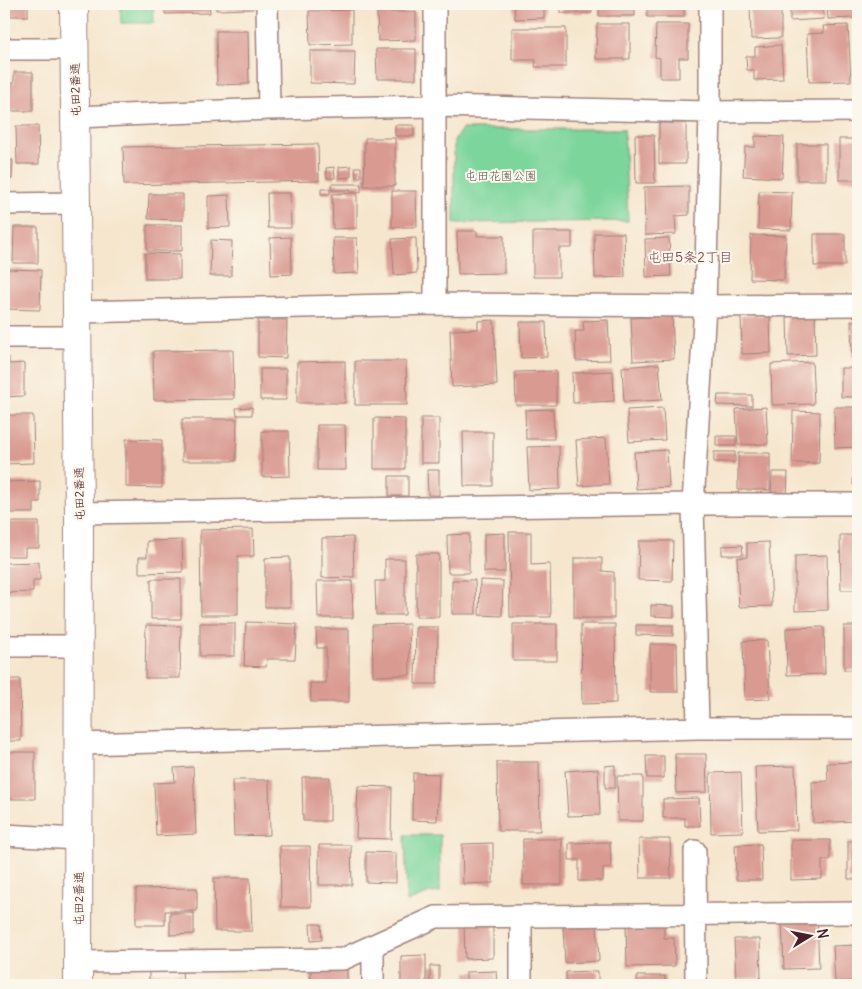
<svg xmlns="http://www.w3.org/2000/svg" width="862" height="989" viewBox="0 0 862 989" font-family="Delius,'Klee One',sans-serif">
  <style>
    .green { fill: #7cd59b; stroke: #637a63 }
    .building { fill: #d99a91 }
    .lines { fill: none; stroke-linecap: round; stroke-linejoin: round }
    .street-casing { stroke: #a0827c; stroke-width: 24 }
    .secondary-casing { stroke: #a0827c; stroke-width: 30 }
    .street { stroke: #fff; stroke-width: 21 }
    .secondary { stroke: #fff; stroke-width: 28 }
    .labels { text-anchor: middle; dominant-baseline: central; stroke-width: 4; stroke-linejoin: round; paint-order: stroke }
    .street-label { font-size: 12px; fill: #4a1f2b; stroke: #fbf7ec }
    .park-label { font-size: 12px; fill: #59564d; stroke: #fbf7ec }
    .neighbourhood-label { font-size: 14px; fill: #7c4a4f; stroke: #fbf7ec }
  </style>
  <rect width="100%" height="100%" fill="#fbf7ec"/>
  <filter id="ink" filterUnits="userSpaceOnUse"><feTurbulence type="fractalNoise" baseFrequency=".02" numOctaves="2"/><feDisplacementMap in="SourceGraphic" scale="10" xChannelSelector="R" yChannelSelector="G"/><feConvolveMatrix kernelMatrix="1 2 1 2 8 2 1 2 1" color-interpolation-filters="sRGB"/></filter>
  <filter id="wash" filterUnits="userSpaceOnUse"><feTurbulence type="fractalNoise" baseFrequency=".0096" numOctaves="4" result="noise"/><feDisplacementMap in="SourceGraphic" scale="20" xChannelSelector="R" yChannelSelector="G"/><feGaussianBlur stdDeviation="1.12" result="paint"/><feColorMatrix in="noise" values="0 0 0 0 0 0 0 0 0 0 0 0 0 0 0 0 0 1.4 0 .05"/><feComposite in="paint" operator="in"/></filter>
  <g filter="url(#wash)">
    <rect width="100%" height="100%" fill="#f6e6ce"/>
    <path class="green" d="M120,4H153L154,23H121Z
      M462,129H624L628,221L454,223V140Z
      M405,835H440V892L430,893L407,902Z"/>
    <g id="blocks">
      <path class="building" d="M4,4H28V16H4Z
        M165,4H209L210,13L165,14Z
        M216,4H253V9L216,10Z
        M514,4H544V18L515,19Z
        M561,4H591L592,13H561Z
        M599,4H635V16H599Z
        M647,4H684V17H647Z
        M750,4H781V38L751,39Z
        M790,4H823L824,19L790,21Z
        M827,4H854L855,18L828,19Z
        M352,10V44L310,45L309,11Z
        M377,12H416V40L378,41Z
        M597,24H630V59H596Z
        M656,24H688V58H679V78H660V58L655,57Z
        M848,25L851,81L809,82L807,34L824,33L823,26Z
        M512,28H566V67H535L536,60H512Z
        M216,31H248L249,84L217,85Z
        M781,45L783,79L754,80V70H747L746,56H755V47Z
        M376,49H416V79H377Z
        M310,51H355L354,84L310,83Z
        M14,72H33V111H4V83H14Z
        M659,123H686V164H659Z
        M395,125H414V136H395Z
        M16,126H38L39,164H17Z
        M635,135H654L655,183H636Z
        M755,136L784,137L782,178L743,176L745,147H755Z
        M365,138H395V186H364Z
        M839,139H858V180H839Z
        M318,144L319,181L124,185L123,147Z
        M797,144H826V180H797Z
        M4,160H13L12,179H4Z
        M351,166V177L339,178V167Z
        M334,167L335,178H327L326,168Z
        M355,167H361V177H356Z
        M331,184H361V192H350V190H332Z
        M689,186V215L675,216L676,234L645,235L644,187Z
        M321,189H330V194H321Z
        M392,191H416L417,227H392Z
        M759,191L792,192L791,230L758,229Z
        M267,193H290L291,228H268Z
        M357,193V228L333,229L332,194Z
        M149,194H183V220L148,219Z
        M229,195L230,227L208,228V196Z
        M147,225H182V251H147Z
        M14,227H38V263H13Z
        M856,230H858V250H857Z
        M457,231H477V236H504V273L458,274Z
        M533,232H572V248H559V277H533Z
        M594,233H624L625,277L595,278Z
        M814,234H845V266H814Z
        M751,235L786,236L784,280L750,279Z
        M291,237L292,274L271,275L270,238Z
        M333,238H357L359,273L334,274Z
        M416,238L417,273L394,275L392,239Z
        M669,238L671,276L646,277L645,239Z
        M211,240L232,241L231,276H210Z
        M145,253L180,254V279H145Z
        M6,269L41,270L40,310L5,309Z
        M770,315L771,353L742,354L741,316Z
        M815,315L816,355L788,356L787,316Z
        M672,316L674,359L633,361L631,318Z
        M258,320H287L286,358L258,357Z
        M494,320L497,385L452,387L450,330L478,329V321Z
        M608,320L610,360L576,361L575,331H584L583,321Z
        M851,321H858V358H852Z
        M520,322H546L547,357L521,358Z
        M233,350L234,399L154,400L153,351Z
        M4,357H9V364L24,363V396L4,397Z
        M345,361V403H297V362Z
        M355,361H406L407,405H355Z
        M812,362L814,404L772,405L771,364Z
        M659,364L662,400L624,402L622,367Z
        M841,368H858V397H841Z
        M260,369H286V400H260Z
        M556,371V405H516L515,372Z
        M613,371L614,401L573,403L572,373Z
        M718,395H752V406L717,405Z
        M252,407V415H237L236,408Z
        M766,407L768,444L738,445L736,409Z
        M834,407H858V447L835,448Z
        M663,408L665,440L629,442L627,410Z
        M553,409L554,439H526L525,410Z
        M793,411L820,412L819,463H792Z
        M4,415H33L34,463L4,464Z
        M374,418L405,419V469H374Z
        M421,418H439V463H421Z
        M182,419H237L236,461H182Z
        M317,425H345L346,470H317Z
        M262,431H289L290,476L262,477Z
        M463,432H493V486H464Z
        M716,436H736V446H716Z
        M606,438L609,484L579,486L576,440Z
        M126,439L162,440V488L126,487Z
        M559,446L560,489L529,490L527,447Z
        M667,450L669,487L636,489L634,452Z
        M714,452H735V462H714Z
        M738,453H770V490H738Z
        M854,461L858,462V485H853Z
        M427,470H439V495H428Z
        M772,472H788L787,498H771Z
        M389,476H408V496H389Z
        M40,481V502H34V513H4V482Z
        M4,522H39V548H25V556H4Z
        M253,529L254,556H238V615H201L200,530Z
        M509,532H531V565L550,564L551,617H510Z
        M505,533V572H484V534Z
        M469,534V573H448L447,535Z
        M840,535H858V590H841Z
        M353,537L354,577L322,578V538Z
        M182,540L183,572L139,573V557H147V541Z
        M639,541H673L672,581L638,580Z
        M769,542L772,606L739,607L737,558L747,557V543Z
        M742,545L743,555H722V546Z
        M416,554H439V617H416Z
        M827,555L828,610L795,611V556Z
        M290,557V607H265V558Z
        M574,558H602V571L614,572V618H574Z
        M385,559H405V615H376L375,581H385Z
        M39,562L40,580H33V592L4,593V563Z
        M151,579H181V619H151Z
        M452,580H475L476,614H452Z
        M480,580L503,581L502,616L479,615Z
        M317,581H352L353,618H318Z
        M651,605L674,606V617L651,616Z
        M246,622L297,624L295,659H267L266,667L244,666Z
        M200,623H235V656H200Z
        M409,624L410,675L373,676L372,625Z
        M513,624H557V661H513Z
        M581,624H615L616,703L582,704Z
        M146,625L181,626L180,678H145Z
        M636,625H673V636L636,635Z
        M844,626H858V670H844Z
        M416,627H438L437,684H415Z
        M824,627L825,674L787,675L786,628Z
        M316,629H349V702H311L310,683H326V648H317Z
        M767,640L770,699L745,700L743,641Z
        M650,644H677L678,692H650Z
        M4,679H20L21,741H4Z
        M5,752H35V799H6Z
        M675,754H706L707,792L676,793Z
        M646,756H664V778H647Z
        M497,762H539L540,831H498Z
        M854,762L856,821L813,823L812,782L828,781L827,763Z
        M615,765V788H605V766Z
        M795,766L797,830L758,831L755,767Z
        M193,767L196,834L156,836L154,783L175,782L174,768Z
        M598,769L600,815L568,816L565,771Z
        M741,772L743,832L711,833L710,773Z
        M413,773L439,774L437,821L412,820Z
        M617,776H643V821H618Z
        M302,777H330V821H303Z
        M232,780H269L270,835L234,836Z
        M358,786L392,787L391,839L356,838Z
        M699,798L700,826H685V818H663V799Z
        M523,839H562V885H523Z
        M639,839H670L671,878H640Z
        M791,840H830V860H822V879L791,880Z
        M848,841H858V879H848Z
        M610,842L611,868H603V881H579V860H569V843Z
        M493,843V883L463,884L462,844Z
        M761,844L762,880H736L735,845Z
        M319,845H351L352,885H319Z
        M280,846H310L311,907H281Z
        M366,852L396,853V883L366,882Z
        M214,878H250L252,931H215Z
        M197,888V911H165V925H136V889Z
        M170,913H194V934L170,935Z
        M817,918L819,968L784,969L782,920Z
        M493,923V958L465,959L464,924Z
        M310,924H321L322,940L311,941Z
        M626,924H664V938H674L675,966L627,967Z
        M597,925L599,961L565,963L563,926Z
        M734,939H760L761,978L736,979Z
        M858,945V981L835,982L833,946Z
        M426,955V985H401V956Z
        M430,966H439V985H430Z
        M311,968L347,969V985H310Z
        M182,971L183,985H149V972Z
        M496,971L497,985H466V972Z
        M598,971V985H566V972Z
        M637,976H665V985H637Z"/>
    </g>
  </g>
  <g filter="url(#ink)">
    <use href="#blocks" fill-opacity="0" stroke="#a0827c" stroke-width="1"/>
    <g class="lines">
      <g class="street-casing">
        <path id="street" d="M267,4L269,109
          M4,49H74
          M76,117L269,109L435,106L710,112L858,111
          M4,204L76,203
          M435,304V4
          M77,312L435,304L705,306L858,305
          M4,337H77
          M79,513L693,504H858
          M4,646H79
          M698,728L693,504L705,306L710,112V4
          M79,744L698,728H858
          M4,835L77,839
          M695,851L696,985
          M521,917V985
          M78,962L343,959L436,917L858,913
          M373,985V946"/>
      </g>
      <g class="secondary-casing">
        <path id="secondary" d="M74,4L79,513L78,985"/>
      </g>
      <use href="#street" class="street"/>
      <use href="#secondary" class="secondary"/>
    </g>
  </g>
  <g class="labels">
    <g class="street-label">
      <text transform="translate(75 90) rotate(-91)">屯田2番通</text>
      <text transform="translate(79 494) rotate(-91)">屯田2番通</text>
      <text transform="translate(78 899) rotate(-90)">屯田2番通</text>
    </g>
    <g class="park-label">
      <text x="501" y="175">屯田花園公園</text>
    </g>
    <g class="neighbourhood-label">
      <text x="690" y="257">屯田5条2丁目</text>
    </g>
  </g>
  <rect width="862" height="989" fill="none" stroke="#fbf7ec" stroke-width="20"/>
  <g transform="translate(810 936) rotate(80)" stroke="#fbf7ec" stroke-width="4" paint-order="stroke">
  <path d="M0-4L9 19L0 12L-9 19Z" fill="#4a1f2b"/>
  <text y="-8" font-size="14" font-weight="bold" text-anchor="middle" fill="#4a1f2b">N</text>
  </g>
</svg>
